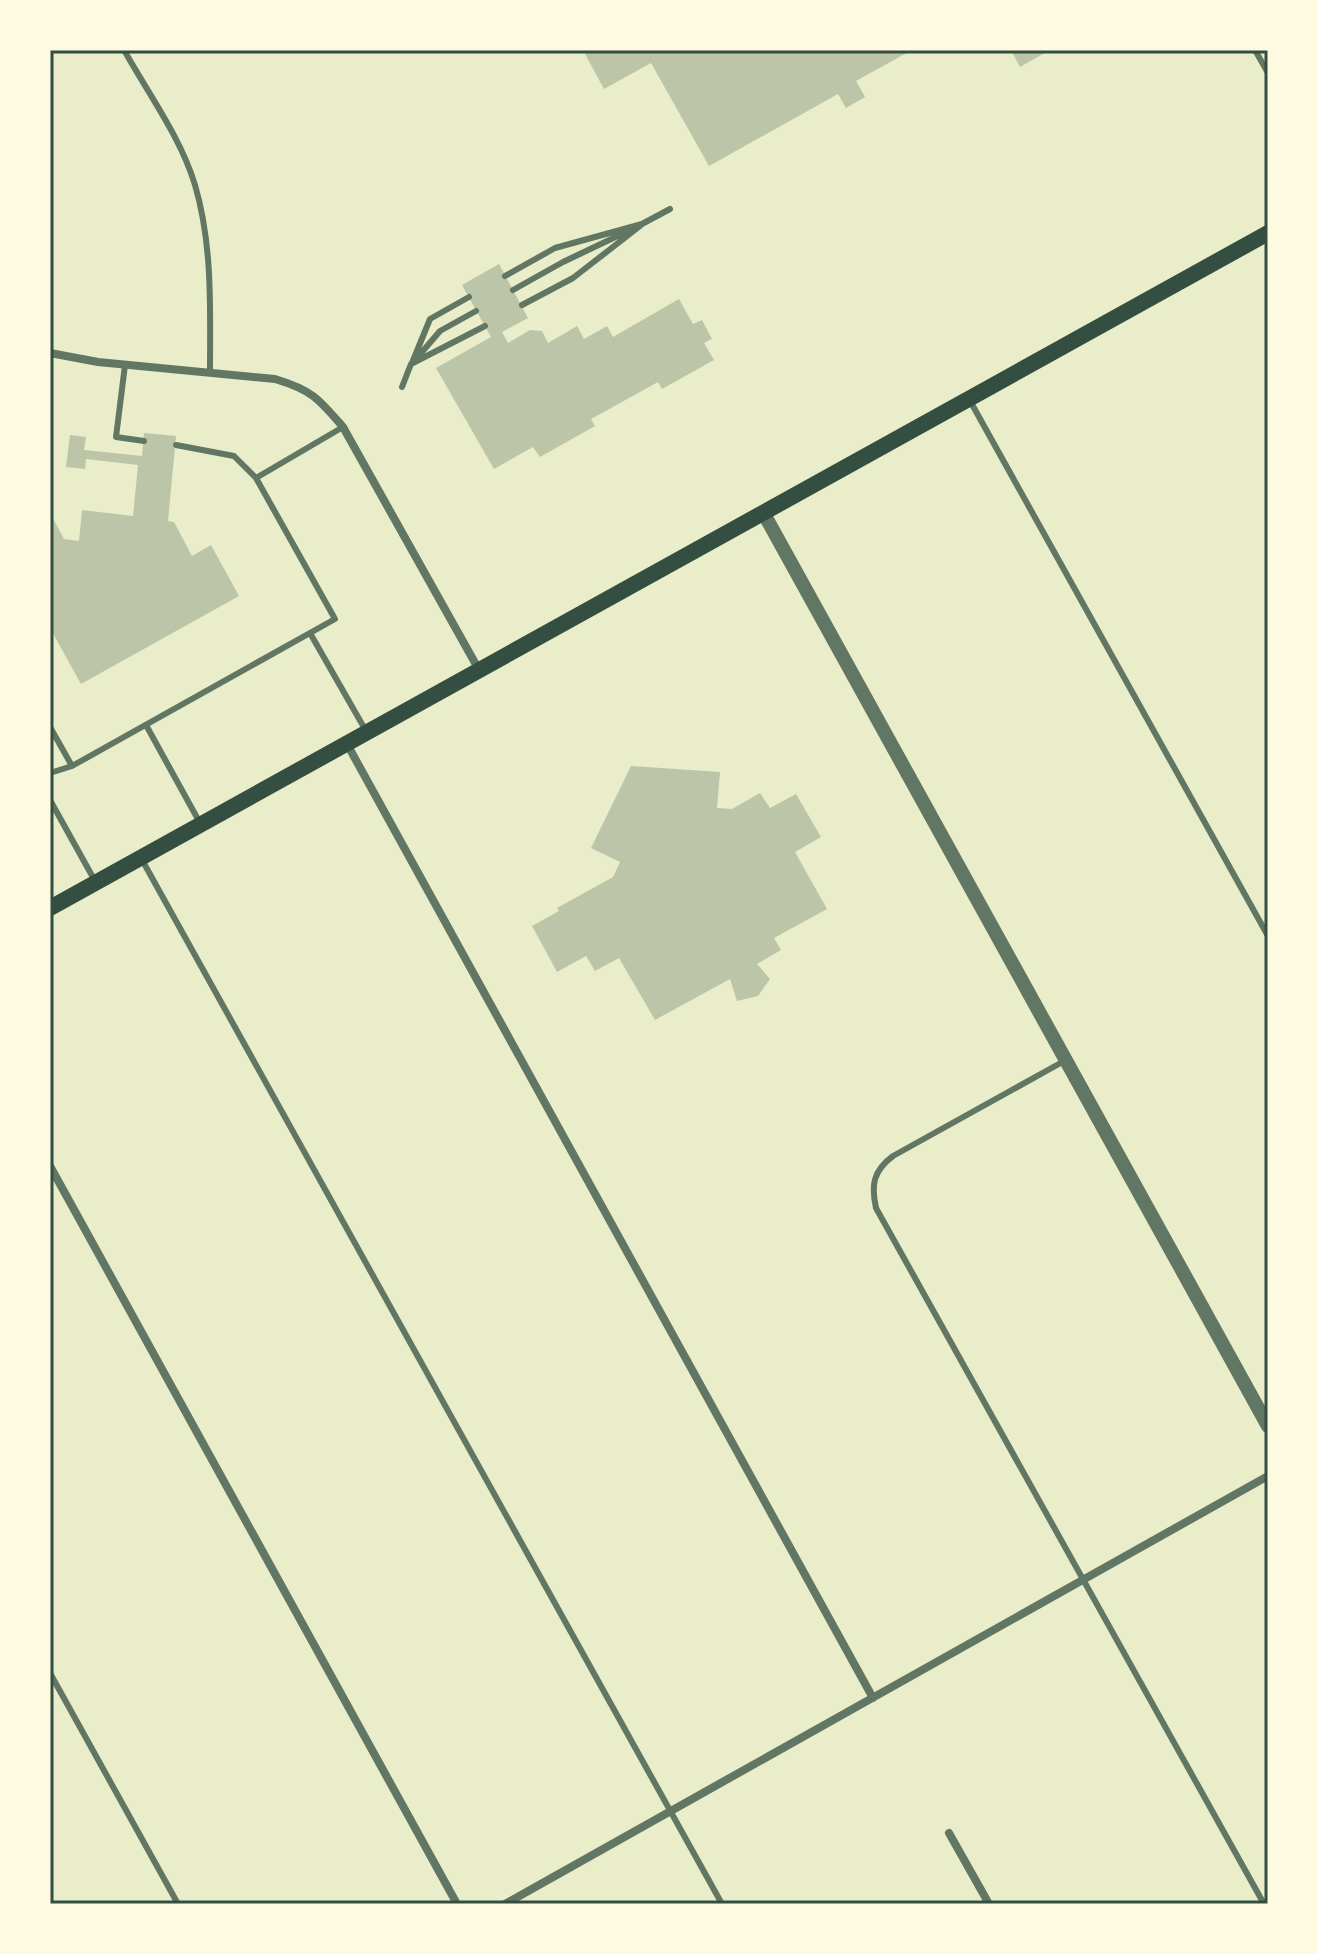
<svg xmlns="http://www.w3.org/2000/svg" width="1318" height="1954" viewBox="0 0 1318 1954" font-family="'Roboto Condensed',sans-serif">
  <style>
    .building { fill: #bcc5a7 }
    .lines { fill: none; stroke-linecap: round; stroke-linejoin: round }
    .service { stroke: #617663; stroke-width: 6 }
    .minor { stroke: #617663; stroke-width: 8 }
    .tertiary { stroke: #617663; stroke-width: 14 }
    .secondary { stroke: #344e41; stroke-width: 16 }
    .neatline { fill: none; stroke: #344e41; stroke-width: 3 }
  </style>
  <rect width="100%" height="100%" fill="#e9edc9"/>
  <path class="building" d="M592,50H912L856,81L865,97L846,108L838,94L709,166L651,63L604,89L585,54Z
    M1011,50H1050L1020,67Z
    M499,264L528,318L502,332L508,343L530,330L542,331L548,343L577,326L584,339L607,326L613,337L679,299L693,324L702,320L712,339L704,343L714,360L662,389L658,382L591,419L595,426L540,457L533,447L494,469L436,368L491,337L462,285Z
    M144,433L176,436L168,521L174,522L192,556L211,545L239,596L81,684L50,628V513L64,539L79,541L82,510L133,516L138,465L86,459L85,469L66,467L70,435L86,437L84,450L142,456Z
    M631,766L720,772L717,808L732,809L760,793L770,808L796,794L821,837L795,852L827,909L774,938L781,950L757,964L770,979L758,996L737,1001L730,979L655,1020L619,958L595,971L586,956L557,972L532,926L559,911L557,908L613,877L620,862L591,848Z"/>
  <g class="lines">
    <path class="service" d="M124,50C148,93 181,138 195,185C213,246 210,310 210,373
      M1255,50L1268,73
      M505,276L555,248L642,224L670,209
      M513,290L563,262L628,231
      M522,305L573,278L640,226
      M416,359L440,331L476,311
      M412,363L430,319L469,297
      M125,365L116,437L144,441
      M402,387L411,364L485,326
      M969,399L1268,936
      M176,445L234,456L256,478
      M310,633L366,731
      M146,725L200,823
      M50,727L72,766L50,773
      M72,766L335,619L256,478L343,427
      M50,800L95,881
      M141,858L722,1904
      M1066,1060L893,1156C873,1171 871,1185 876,1208L1264,1904
      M50,1673L178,1904"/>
    <path class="minor" d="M50,353L98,362L275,379C312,390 319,399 343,427L479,670
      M347,744L873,1698
      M50,1166L457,1904
      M949,1833L989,1904
      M505,1904L1268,1476"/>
    <path class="tertiary" d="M764,514L1268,1426"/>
    <path class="secondary" d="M50,908L1268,233"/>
  </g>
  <rect width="1318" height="1954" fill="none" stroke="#fefae0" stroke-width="104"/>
  <rect x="52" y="52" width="1214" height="1850" class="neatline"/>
</svg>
